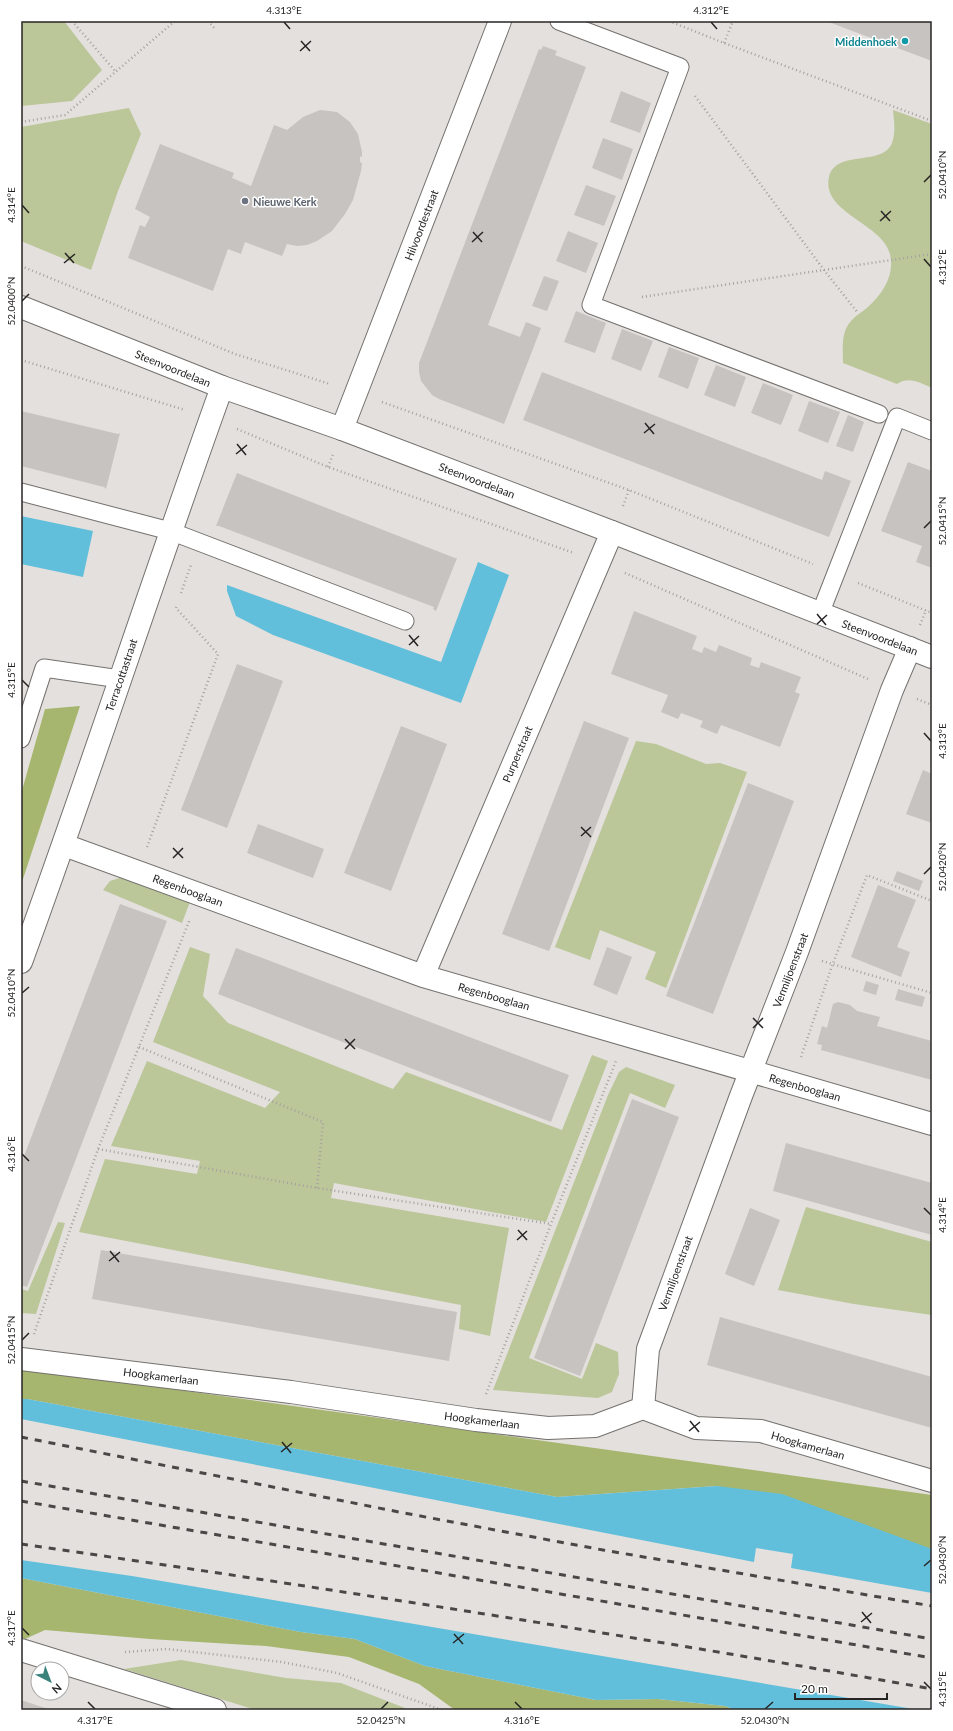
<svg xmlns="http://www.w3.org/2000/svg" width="953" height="1731" viewBox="0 0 953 1731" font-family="Lato,sans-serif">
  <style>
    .green { fill: #bbc699 }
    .forest { fill: #a6b66e }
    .water { fill: #62bfdb }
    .building { fill: #c7c3c0 }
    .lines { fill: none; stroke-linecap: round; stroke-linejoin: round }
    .lane-casing { stroke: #74716e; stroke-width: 19 }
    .street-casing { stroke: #74716e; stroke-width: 24 }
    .secondary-casing { stroke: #74716e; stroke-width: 24 }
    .path { stroke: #a5a19f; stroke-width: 2.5; stroke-dasharray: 1 3; stroke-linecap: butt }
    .lane { stroke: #fff; stroke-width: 17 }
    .street { stroke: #fff; stroke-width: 22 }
    .secondary { stroke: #fff; stroke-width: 22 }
    .rail { stroke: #4a4846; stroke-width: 3; stroke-dasharray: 7 7; stroke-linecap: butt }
    .ticks { fill: none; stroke: #272524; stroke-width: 1.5 }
    .culture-dot { fill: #0f9aa8; stroke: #fff; stroke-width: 1.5 }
    .worship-dot { fill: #6b7280; stroke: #fff; stroke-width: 1.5 }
    .labels { text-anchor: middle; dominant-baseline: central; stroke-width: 3; stroke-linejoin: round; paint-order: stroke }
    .culture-label { font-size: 11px; font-weight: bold; fill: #0d838f; stroke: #fff; text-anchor: end }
    .worship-label { font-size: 11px; font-weight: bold; fill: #5b616d; stroke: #fff; text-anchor: start }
    .street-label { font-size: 11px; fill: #272524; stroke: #fff }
    .neatline { fill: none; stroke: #272524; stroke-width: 1.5 }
    .ticks-label { font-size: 10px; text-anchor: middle; fill: #272524 }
  </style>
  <rect width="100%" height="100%" fill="#e4e0dd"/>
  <path class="green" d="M21,21H64L102,70L72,101L21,106Z
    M129,108L141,134L118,191L91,270L21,241V127Z
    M893,110L932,124V388C920,383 909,376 897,384L843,363C843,351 841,336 848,325C853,317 861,313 868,307C883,293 895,275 890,254C882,223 821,213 829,177C836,149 882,167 892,143C896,132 894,121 893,110Z
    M636,741L656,744L706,764L720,763L747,772L666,988L645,979L656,952L600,930L590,960L555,947Z
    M123,877L191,899L182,923L103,890L110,881Z
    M190,947L210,954L203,996L228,1023L393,1089L406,1072L562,1130L592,1055L608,1061L546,1222L334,1183L331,1198L509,1228L490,1336L459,1329L461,1305L79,1232L105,1159L197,1174L200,1161L111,1146L147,1061L265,1108L280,1092L153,1042Z
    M626,1067L675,1085L665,1108L630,1093L529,1358L582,1379L596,1343L618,1352L619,1374L612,1392L598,1398L493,1390L608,1095L619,1072Z
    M806,1207L932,1242V1315L854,1304L778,1290Z
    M58,1222L65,1223L36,1314L21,1313V1289L28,1291Z
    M181,1660L286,1678L341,1683L410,1710H256L124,1669Z"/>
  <path class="forest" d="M80,706L21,885V794L45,709Z
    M21,1368L932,1495V1549L717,1486L557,1497L27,1399H21Z
    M21,1578L301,1632L355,1639L425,1666L596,1700L658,1699L725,1706L736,1710H455L419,1684L349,1657L266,1646L150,1639L45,1630L25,1639L21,1637Z"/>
  <path class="water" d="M21,516L93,531L83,577L21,564Z
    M478,562L509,575L461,703L273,635L236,616L227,591V585L441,662Z
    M21,1399H27L557,1497L717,1486L782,1494L932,1549V1593L791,1568L793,1554L756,1548L754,1562L21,1419Z
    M21,1560L132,1576L919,1710H736L725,1706L658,1699L596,1700L425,1666L355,1639L301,1632L21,1578Z"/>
  <path class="building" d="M826,21H932V61Z
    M543,46L557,51L555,55L586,67L488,325L520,337L526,322L541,328L504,424L439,399L432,395L421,381L419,372V363L539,49L541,50Z
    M621,91L651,103L640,133L610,122Z
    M320,110L337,112L350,122L358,134L362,152V156L360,157V162L362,163L361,171L353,200L345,214L332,231L317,241L307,245L297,246L287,244L282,256L245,242L241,254L228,249L213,291L128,258L140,225L145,227L150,217L135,209L160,144L234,173L232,178L251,186L274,125L287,130L303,117Z
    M603,138L633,149L622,180L592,168Z
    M586,185L616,196L604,226L574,215Z
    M568,231L598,243L586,273L556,261Z
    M544,276L559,281L547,311L532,306Z
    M576,311L606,323L595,353L564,342Z
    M622,329L653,341L641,371L611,359Z
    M669,347L699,358L688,389L658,377Z
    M716,365L746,377L735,407L704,395Z
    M542,372L822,480L825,471L851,481L829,537L523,420Z
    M763,383L793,395L781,425L751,413Z
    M809,401L840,412L828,443L798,431Z
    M21,411L118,434L120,433L106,489L104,487L21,466Z
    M848,415L864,422L853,452L836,446Z
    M908,462L932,471V568L916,562L922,546L881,531Z
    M237,473L455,558H457L436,611L433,609L434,607L219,526H216Z
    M634,611L697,636L692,649L702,653L704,647L716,652L719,645L752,658L750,665L759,668L761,662L801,677L795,692L800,694L780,747L721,725L717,734L700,727L703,721L681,713L678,719L661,712L668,695L611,674Z
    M237,664L283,681L227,828L181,810Z
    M584,721L629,738L549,951L502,934Z
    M401,726L447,744L391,891L344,873Z
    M923,770L932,774V823L906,814Z
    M748,783L794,801L713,1014L666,996Z
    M258,824L324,849L313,878L247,853Z
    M897,871L923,881L919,891L893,881Z
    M878,885L916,900L897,947L910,952L901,977L851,957Z
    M120,904L167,921L27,1287L21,1285V1164Z
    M607,947L632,957L617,995L593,985Z
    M236,948L569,1075L551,1122L218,994Z
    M866,981L879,985L876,995L863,991Z
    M898,989L925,997L922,1007L895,1000Z
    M838,1002L850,1005L857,1011L880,1017L877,1026L932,1041V1080L821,1050L822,1045L817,1044L822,1026L827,1028L833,1004Z
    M632,1099L679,1117L580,1376L534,1358Z
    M786,1143L932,1183V1235L773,1191Z
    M750,1208L780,1220L754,1286L725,1274Z
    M101,1250L457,1312L449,1361L92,1299Z
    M720,1317L932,1377V1428L707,1365Z
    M21,1700L51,1710H21Z"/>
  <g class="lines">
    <g class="lane-casing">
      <path id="lane" d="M559,21L680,67L591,305L879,414
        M21,492L170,531L405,621
        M820,614L897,417L932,431
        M21,739L44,668L120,679"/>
    </g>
    <g class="street-casing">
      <path id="street" d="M342,429L500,21
        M64,845L423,976L932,1124
        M21,962C91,771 153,578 222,387
        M423,976L612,532
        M21,1359L291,1392L476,1420L548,1428L595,1426L643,1408L696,1428L761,1431L932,1481
        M643,1408L648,1349L741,1096L797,952L892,690L910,648
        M21,1650L215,1710"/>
    </g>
    <g class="secondary-casing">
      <path id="secondary" d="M21,307L222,387L342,429L612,532L932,657"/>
    </g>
    <path class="path" d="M72,21L116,72
      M208,21L215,29
      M669,21L724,43L932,121
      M724,43L733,21
      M695,96L824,270L858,313
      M21,122L65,115L175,21
      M21,266L235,354L330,384
      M642,297L932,254
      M21,360L185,410
      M382,402L629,490L813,564
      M237,429L328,467L574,553
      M328,467L333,454
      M623,506L629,490
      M625,573L868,679
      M858,583L932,613
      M181,593L191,565
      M920,625L926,610
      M917,699L932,705
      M147,847L218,654L176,608L177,605
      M822,961L932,993
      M139,1047L323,1122L317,1188
      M801,1057L832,966L867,875L932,901
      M98,1149L317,1188L551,1224
      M34,1334L98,1149L190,919
      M486,1394L551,1224L616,1061
      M125,1652L167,1649L282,1662L337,1673L442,1710"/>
    <use href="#lane" class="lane"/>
    <use href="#street" class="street"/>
    <use href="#secondary" class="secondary"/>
    <path class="rail" d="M21,1437L404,1513L603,1550L932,1606
      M21,1481L932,1639
      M21,1501L932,1658
      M21,1544C325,1588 629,1635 932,1689"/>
  </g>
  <path class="ticks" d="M284,22L290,29M711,22L717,29M301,41L310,51M300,51L311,41M924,182L931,175M22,205L29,213M881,211L890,221M880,221L891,211M473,232L482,242M472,242L483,232M65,253L74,263M924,259L931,267M64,263L75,254M22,301L29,294M645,423L654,434M644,433L655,424M237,444L246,455M236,454L247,445M924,528L931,521M817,614L826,625M817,624L827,615M409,635L418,646M409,645L419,636M22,680L29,687M924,733L931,741M581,827L591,837M581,836L591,827M173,848L183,858M173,858L183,848M924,874L931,867M22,993L29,987M753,1018L763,1028M753,1028L763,1018M345,1039L355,1049M345,1049L355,1039M22,1154L29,1161M924,1208L931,1215M518,1230L527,1240M517,1240L527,1231M110,1251L119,1262M109,1261L120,1252M22,1340L29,1333M690,1421L699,1432M689,1431L700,1422M282,1442L291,1453M281,1452L292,1443M924,1566L931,1560M862,1612L871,1623M861,1622L872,1613M22,1628L29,1635M454,1634L463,1644M453,1643L464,1634M924,1682L931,1689M88,1702L95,1709M515,1702L522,1709M381,1709L388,1702M765,1709L773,1702"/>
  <circle class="culture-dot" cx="905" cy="41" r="4"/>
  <circle class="worship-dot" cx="245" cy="201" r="4"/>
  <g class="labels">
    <g class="culture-label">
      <text x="897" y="41">Middenhoek</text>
    </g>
    <g class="worship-label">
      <text x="253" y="201">Nieuwe Kerk</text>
    </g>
    <g class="street-label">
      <text transform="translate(421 225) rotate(-69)">Hilvoordestraat</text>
      <text transform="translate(173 368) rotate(22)">Steenvoordelaan</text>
      <text transform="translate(477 480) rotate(21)">Steenvoordelaan</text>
      <text transform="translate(880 637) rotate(21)">Steenvoordelaan</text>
      <text transform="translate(121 675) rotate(-71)">Terracottastraat</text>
      <text transform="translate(517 754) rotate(-67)">Purperstraat</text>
      <text transform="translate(188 890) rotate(20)">Regenbooglaan</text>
      <text transform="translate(790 970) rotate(-69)">Vermiljoenstraat</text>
      <text transform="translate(494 996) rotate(16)">Regenbooglaan</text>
      <text transform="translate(805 1087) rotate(16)">Regenbooglaan</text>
      <text transform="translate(675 1273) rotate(-70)">Vermiljoenstraat</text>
      <text transform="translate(161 1376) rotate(7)">Hoogkamerlaan</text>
      <text transform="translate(482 1420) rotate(7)">Hoogkamerlaan</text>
      <text transform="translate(808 1445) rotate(16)">Hoogkamerlaan</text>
    </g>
  </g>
  <rect width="953" height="1731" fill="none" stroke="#ffffff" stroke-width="44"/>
  <g transform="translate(50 1681) rotate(138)"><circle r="19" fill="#ffffff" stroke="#a9a8a7"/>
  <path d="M0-3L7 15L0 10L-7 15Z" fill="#3b827d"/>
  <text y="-6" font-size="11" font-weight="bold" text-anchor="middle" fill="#272524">N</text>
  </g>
  <path d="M795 1693v6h92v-6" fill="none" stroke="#272524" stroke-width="2"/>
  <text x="801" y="1693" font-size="12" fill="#272524" stroke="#ffffff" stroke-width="3" paint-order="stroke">20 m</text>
  <rect x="22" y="22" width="909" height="1687" class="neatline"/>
  <g class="ticks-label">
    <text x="284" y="14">4.313°E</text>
    <text x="711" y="14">4.312°E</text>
    <text transform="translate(942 175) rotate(-90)" y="4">52.0410°N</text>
    <text transform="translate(11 205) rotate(-90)" y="4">4.314°E</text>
    <text transform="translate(942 267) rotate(-90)" y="4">4.312°E</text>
    <text transform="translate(11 301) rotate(-90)" y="4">52.0400°N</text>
    <text transform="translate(942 521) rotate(-90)" y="4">52.0415°N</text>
    <text transform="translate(11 680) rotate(-90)" y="4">4.315°E</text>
    <text transform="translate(942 741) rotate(-90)" y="4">4.313°E</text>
    <text transform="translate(942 867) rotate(-90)" y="4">52.0420°N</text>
    <text transform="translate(11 993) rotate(-90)" y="4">52.0410°N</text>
    <text transform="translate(11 1154) rotate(-90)" y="4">4.316°E</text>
    <text transform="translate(942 1215) rotate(-90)" y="4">4.314°E</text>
    <text transform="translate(11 1340) rotate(-90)" y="4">52.0415°N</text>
    <text transform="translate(942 1560) rotate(-90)" y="4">52.0430°N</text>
    <text transform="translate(11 1628) rotate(-90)" y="4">4.317°E</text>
    <text transform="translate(942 1689) rotate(-90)" y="4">4.315°E</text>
    <text x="95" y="1724">4.317°E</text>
    <text x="381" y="1724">52.0425°N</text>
    <text x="522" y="1724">4.316°E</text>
    <text x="765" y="1724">52.0430°N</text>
  </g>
</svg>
